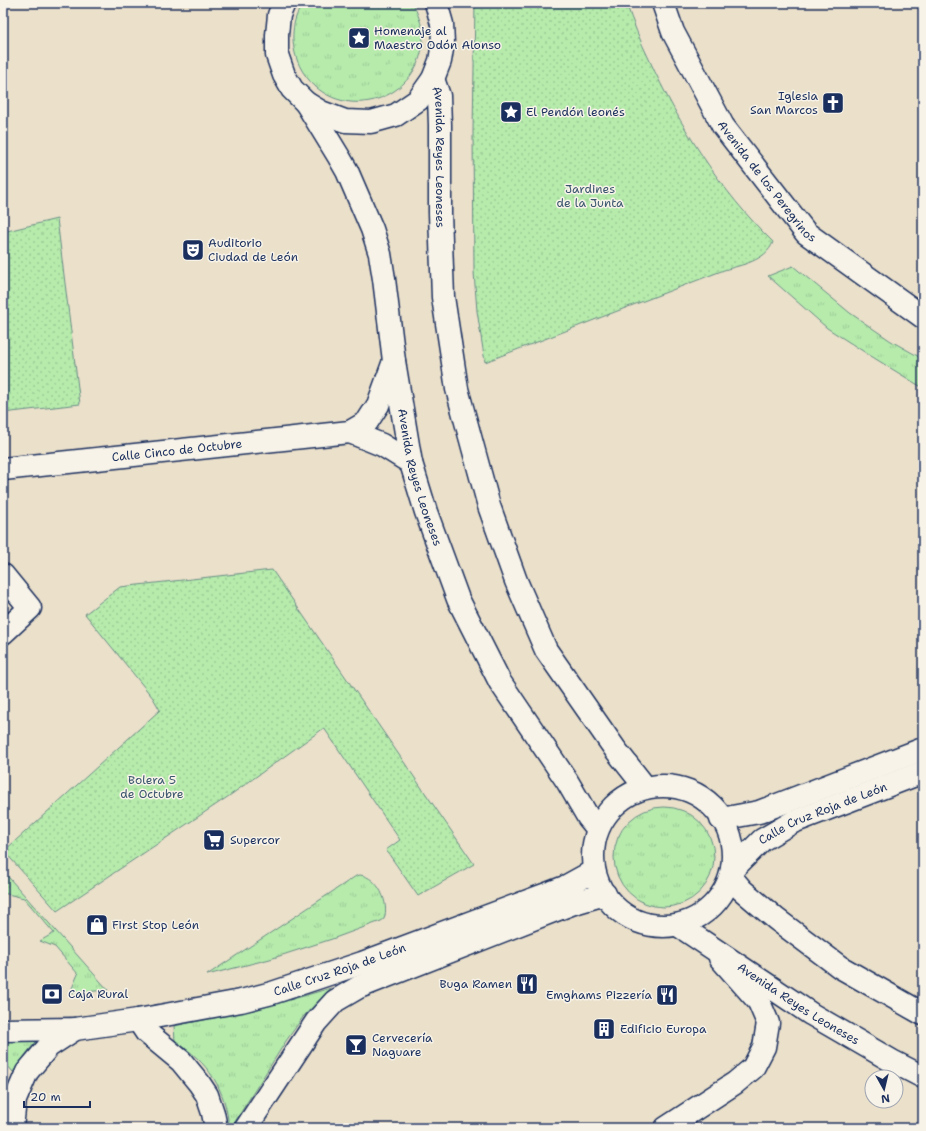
<svg xmlns="http://www.w3.org/2000/svg" width="926" height="1131" viewBox="0 0 926 1131" font-family="'Shantell Sans',sans-serif">
  <style>
    .grass { fill: url(#grass-tufts); stroke: #688d85 }
    .park { fill: url(#park-dots); stroke: #688d85 }
    .lines { fill: none; stroke-linecap: round; stroke-linejoin: round }
    .street-casing { stroke: #1b2f5e; stroke-width: 25 }
    .secondary-casing { stroke: #1b2f5e; stroke-width: 25 }
    .primary-casing { stroke: #1b2f5e; stroke-width: 25 }
    .street { stroke: #f7f3e8; stroke-width: 22 }
    .secondary { stroke: #f7f3e8; stroke-width: 22 }
    .primary { stroke: #f7f3e8; stroke-width: 22 }
    .labels { text-anchor: middle; dominant-baseline: central; stroke-width: 3; stroke-linejoin: round; paint-order: stroke }
    .poi-label { font-size: 12px; fill: #1b2f5e; stroke: #f7f3e8; text-anchor: start }
    .street-label { font-size: 12px; fill: #1b2f5e; stroke: #f7f3e8 }
    .park-label { font-size: 12px; fill: #3a556e; stroke: #f7f3e8 }
  </style>
  <defs>
    <pattern id="grass-tufts" width="24" height="20" patternUnits="userSpaceOnUse"><rect width="24" height="20" fill="#b6ebac"/><path d="M3 7l-1-3M5 7V3M7 7l1-3M15 17l-1-3M17 17v-4M19 17l1-3" fill="none" stroke="#9cca96"/></pattern>
    <pattern id="park-dots" width="8" height="8" patternUnits="userSpaceOnUse"><rect width="8" height="8" fill="#b6ebac"/><path d="M2 2h.1M6 6h.1" fill="none" stroke="#9cca96" stroke-width="1.8" stroke-linecap="round"/></pattern>
  </defs>
  <rect width="100%" height="100%" fill="#ebe0ca"/>
  <filter id="ink" filterUnits="userSpaceOnUse"><feTurbulence type="fractalNoise" baseFrequency=".025" numOctaves="2"/><feDisplacementMap in="SourceGraphic" scale="8" xChannelSelector="R" yChannelSelector="G"/><feConvolveMatrix kernelMatrix="1 2 1 2 8 2 1 2 1" color-interpolation-filters="sRGB"/></filter>
  <g filter="url(#ink)">
    <path class="grass" d="M303,3H413C417,13 422,23 423,35C424,101 339,128 303,72C293,56 290,35 296,17C298,12 300,7 303,3Z
      M793,266L850,313L891,341L923,359V388L866,353L827,328L768,276Z
      M614 857a50 50 0 1 1 100 0a50 50 0 1 1-100 0Z
      M3,871L108,990L70,993L78,974L55,947L40,941L54,933L24,898L3,893Z
      M360,875C378,877 390,903 384,919L381,921L332,939L270,959L207,975L356,876Z
      M331,988L303,1017L286,1041L231,1128H229C226,1089 208,1062 175,1041L174,1026L258,1009Z
      M3,1041H37L29,1050L13,1072L3,1060Z"/>
    <path class="park" d="M475,3H626C633,22 640,41 649,59C679,125 721,192 773,242C766,261 741,265 724,270L485,362L477,311L474,272L473,131Z
      M57,219L80,404L3,413V232Z
      M272,570L474,864L418,896L386,850L400,840L324,728L229,796L57,911L4,851L160,710L153,698L85,614L120,587Z"/>
    <g class="lines">
      <g class="street-casing">
        <g id="street">
          <path id="s1" d="M663,3L673,32L723,126L806,233L923,317"/>
          <path d="M350,432L382,445L411,463"/>
          <path id="s2" d="M3,469L350,432L367,422L378,405L394,361"/>
          <path d="M3,575L30,608L3,633"/>
          <path d="M666,1128L735,1083L753,1068L764,1047L768,1023L759,1002L720,958"/>
        </g>
      </g>
      <g class="secondary-casing">
        <g id="secondary">
          <path d="M721,819L759,812L923,749"/>
          <path id="s3" d="M732,870L762,840L793,822L923,772"/>
          <path d="M138,1020L146,1032L181,1061L199,1083L207,1095L213,1113L216,1128"/>
          <path id="s4" d="M3,1030L75,1029L138,1020L241,1001L272,993L362,963L552,892L565,887L594,871"/>
          <path d="M12,1128L15,1100L27,1072L49,1046L75,1029"/>
          <path d="M246,1128L316,1022L335,1001L359,987L571,904L605,894"/>
        </g>
      </g>
      <g class="primary-casing">
        <g id="primary">
          <path d="M284,3L279,15L277,35V55L284,75L292,89L306,103L321,112L345,121L371,122L396,115L418,100L433,79L440,61L443,43L442,24L436,3"/>
          <path id="s5" d="M433,79L439,96L440,125V213L443,297L457,389L489,506L516,581L546,650L615,749L645,787"/>
          <path id="s6" d="M306,103L339,157L347,171L372,229L380,254L384,279L394,361L411,463L426,512L458,599L500,682L567,781L588,817L597,828"/>
          <circle cx="663" cy="856" r="70"/>
          <path d="M731,877L742,890L776,919L840,967L923,1014"/>
          <path id="s7" d="M678,925L811,1014L892,1061L923,1077"/>
        </g>
      </g>
      <use href="#street" class="street"/>
      <use href="#secondary" class="secondary"/>
      <use href="#primary" class="primary"/>
    </g>
  </g>
  <defs>
    <g id="sight-square" transform="scale(1.15)"><rect x="-9" y="-9" width="18" height="18" rx="4" fill="#1b2f5e" stroke="#f7f3e8"/><path d="M0-6L1.8-2.2L6-1.7L2.9 1.2L3.7 5.4L0 3.3L-3.7 5.4L-2.9 1.2L-6-1.7L-1.8-2.2Z" fill="#fff"/></g>
    <g id="church-square" transform="scale(1.15)"><rect x="-9" y="-9" width="18" height="18" rx="4" fill="#1b2f5e" stroke="#f7f3e8"/><path d="M-1.2-6h2.4v3.5h3.3v2.4h-3.3V6h-2.4V-.1h-3.3v-2.4h3.3Z" fill="#fff"/></g>
    <g id="theatre-square" transform="scale(1.15)"><rect x="-9" y="-9" width="18" height="18" rx="4" fill="#1b2f5e" stroke="#f7f3e8"/><path d="M-5-5.5Q0-4 5-5.5V0Q5 5 0 6Q-5 5-5 0ZM-3.3-2.5H-1v1.5H-3.3ZM1-2.5H3.3v1.5H1ZM-2.8 1Q0 5.5 2.8 1Z" fill="#fff"/></g>
    <g id="supermarket-square" transform="scale(1.15)"><rect x="-9" y="-9" width="18" height="18" rx="4" fill="#1b2f5e" stroke="#f7f3e8"/><path d="M-6-5.5h2.5l.6 2H6L4.5 2H-2.5L-4.4-4H-6ZM-1.5 3.2a1.3 1.3 0 1 0 .1 0ZM3 3.2a1.3 1.3 0 1 0 .1 0Z" fill="#fff"/></g>
    <g id="shop-square" transform="scale(1.15)"><rect x="-9" y="-9" width="18" height="18" rx="4" fill="#1b2f5e" stroke="#f7f3e8"/><path d="M-5-2.5h2.3a2.7 3.5 0 0 1 5.4 0H5L5.5 6h-11ZM-1.5-2.5h3a1.5 2.3 0 0 0-3 0Z" fill="#fff"/></g>
    <g id="restaurant-square" transform="scale(1.15)"><rect x="-9" y="-9" width="18" height="18" rx="4" fill="#1b2f5e" stroke="#f7f3e8"/><path d="M-5-6h1v4h1v-4h1v4h1v-4h1v5L-1.5 .5V6h-2V.5L-5-1ZM5-6V6H3V1.5H1.5Q1.5-4 5-6Z" fill="#fff"/></g>
    <g id="bank-square" transform="scale(1.15)"><rect x="-9" y="-9" width="18" height="18" rx="4" fill="#1b2f5e" stroke="#f7f3e8"/><path d="M-6-4H6V4H-6ZM0-2.3a2.3 2.3 0 1 0 0 4.6a2.3 2.3 0 1 0 0-4.6Z" fill="#fff"/></g>
    <g id="building-square" transform="scale(1.15)"><rect x="-9" y="-9" width="18" height="18" rx="4" fill="#1b2f5e" stroke="#f7f3e8"/><path d="M-4-6H4V6H1V3H-1V6H-4ZM-2.5-4.3h1.7v1.8h-1.7ZM.8-4.3h1.7v1.8H.8ZM-2.5-1h1.7V.8h-1.7ZM.8-1h1.7V.8H.8Z" fill="#fff"/></g>
    <g id="bar-square" transform="scale(1.15)"><rect x="-9" y="-9" width="18" height="18" rx="4" fill="#1b2f5e" stroke="#f7f3e8"/><path d="M-6-5H6L.8 .8V4.5H3.5V6h-7V4.5H-.8V.8Z" fill="#fff"/></g>
  </defs>
  <g fill-rule="evenodd">
    <use href="#sight-square" x="359" y="38"/>
    <use href="#church-square" x="833" y="103"/>
    <use href="#sight-square" x="511" y="112"/>
    <use href="#theatre-square" x="193" y="250"/>
    <use href="#supermarket-square" x="214" y="840"/>
    <use href="#shop-square" x="97" y="925"/>
    <use href="#restaurant-square" x="527" y="984"/>
    <use href="#bank-square" x="52" y="994"/>
    <use href="#restaurant-square" x="667" y="995"/>
    <use href="#building-square" x="604" y="1029"/>
    <use href="#bar-square" x="356" y="1045"/>
  </g>
  <g class="labels">
    <g class="poi-label">
      <text x="374" y="31">Homenaje al<tspan x="374" dy="14">Maestro Odón Alonso</tspan></text>
      <text x="818" y="96" text-anchor="end">Iglesia<tspan x="818" dy="14">San Marcos</tspan></text>
      <text x="526" y="112">El Pendón leonés</text>
      <text x="208" y="243">Auditorio<tspan x="208" dy="14">Ciudad de León</tspan></text>
      <text x="230" y="840">Supercor</text>
      <text x="112" y="925">First Stop León</text>
      <text x="512" y="984" text-anchor="end">Buga Ramen</text>
      <text x="68" y="994">Caja Rural</text>
      <text x="652" y="995" text-anchor="end">Emghams Pizzería</text>
      <text x="620" y="1029">Edificio Europa</text>
      <text x="372" y="1038">Cervecería<tspan x="372" dy="14">Naguare</tspan></text>
    </g>
    <g class="street-label">
      <text stroke="none"><textPath href="#s5" startOffset="79">Avenida Reyes Leoneses</textPath></text>
      <text stroke="none"><textPath href="#s1" startOffset="208">Avenida de los Peregrinos</textPath></text>
      <text stroke="none"><textPath href="#s2" startOffset="175">Calle Cinco de Octubre</textPath></text>
      <text stroke="none"><textPath href="#s6" startOffset="396">Avenida Reyes Leoneses</textPath></text>
      <text stroke="none"><textPath href="#s3" startOffset="109">Calle Cruz Roja de León</textPath></text>
      <text stroke="none"><textPath href="#s4" startOffset="344">Calle Cruz Roja de León</textPath></text>
      <text stroke="none"><textPath href="#s7" startOffset="144">Avenida Reyes Leoneses</textPath></text>
    </g>
    <g class="park-label">
      <text x="590" y="189">Jardines<tspan x="590" dy="14">de la Junta</tspan></text>
      <text x="152" y="780">Bolera 5<tspan x="152" dy="14">de Octubre</tspan></text>
    </g>
  </g>
  <rect width="926" height="1131" fill="none" stroke="#f7f3e8" stroke-width="16"/>
  <rect x="8" y="8" width="910" height="1115" fill="none" stroke="#1b2f5e" stroke-width="1.5" filter="url(#ink)"/>
  <g transform="translate(884 1089) rotate(172)"><circle r="19" fill="#f7f3e8" stroke="#9fa5b1"/>
  <path d="M0-3L7 15L0 10L-7 15Z" fill="#1b2f5e"/>
  <text y="-6" font-size="11" font-weight="bold" text-anchor="middle" fill="#1b2f5e">N</text>
  </g>
  <path d="M24 1101v6h66v-6" fill="none" stroke="#1b2f5e" stroke-width="2"/>
  <text x="30" y="1101" font-size="12" fill="#1b2f5e" stroke="#f7f3e8" stroke-width="3" paint-order="stroke">20 m</text>
</svg>
